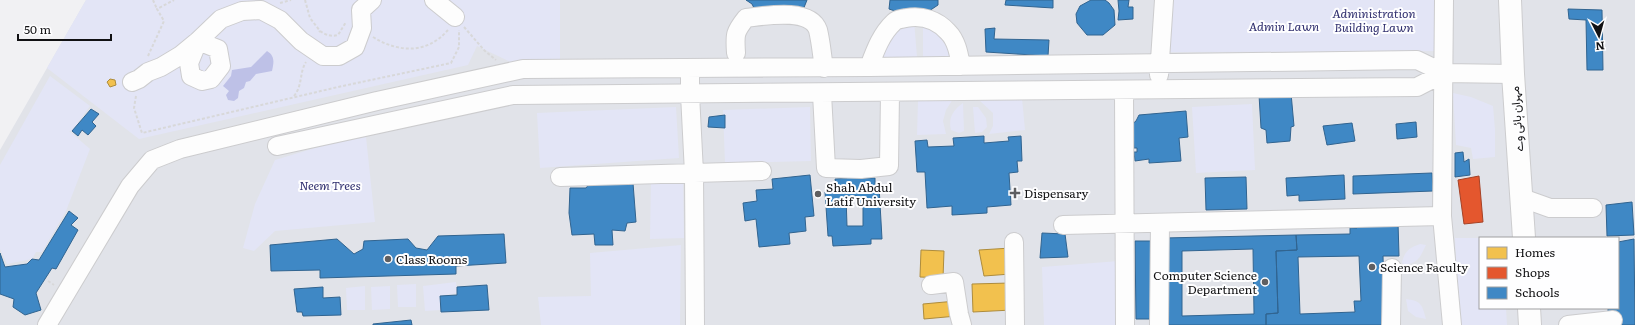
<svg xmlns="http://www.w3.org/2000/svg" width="1635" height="325" viewBox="0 0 1635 325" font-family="Literata,Vazirmatn,serif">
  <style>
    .built { fill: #e1e3e9; fill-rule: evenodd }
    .green { fill: #e3e5f6 }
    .water { fill: #bec1e7 }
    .homes { fill: #f2c14e; stroke: #ae8c3c }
    .shops { fill: #e4572e; stroke: #a54226 }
    .schools { fill: #3f88c5; stroke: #316490; fill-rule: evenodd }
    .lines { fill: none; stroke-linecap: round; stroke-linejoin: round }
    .minor-casing { stroke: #ccccce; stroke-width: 20 }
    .major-casing { stroke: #ccccce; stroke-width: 24 }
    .path { stroke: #d8d8d9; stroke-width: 2; stroke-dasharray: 3 2; stroke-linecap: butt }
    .minor { stroke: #fdfdfd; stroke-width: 18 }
    .major { stroke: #fdfdfd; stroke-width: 22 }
    .poi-dot { fill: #5f5f61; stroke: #fefeff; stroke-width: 1.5 }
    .labels { text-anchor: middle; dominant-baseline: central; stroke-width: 4; stroke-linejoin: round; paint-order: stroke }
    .park-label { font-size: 12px; font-style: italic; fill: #31306f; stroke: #fefeff }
    .street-label { font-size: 12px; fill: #111113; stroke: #fefeff }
    .poi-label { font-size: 12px; fill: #111113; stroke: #fefeff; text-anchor: start }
  </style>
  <rect width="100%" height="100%" fill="#f1f1f3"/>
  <path class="built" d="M86,0H1635V325H0V150ZM1480,238H1618V308H1480Z"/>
  <path class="green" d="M86,0H560V64L521,67L477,46L468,65L139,139L47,68Z
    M1173,0H1448V51L1169,52Z
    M923,17L949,32L956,57H923Z
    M914,20L917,57H878L896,21Z
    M50,76L90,106L72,131H69L90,149L66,211L42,252H36L32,259L7,264L0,249V165Z
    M1453,93L1471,97L1493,106L1495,130V157L1473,159L1471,148L1456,145Z
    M1022,98L1025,130L989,134L993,126V113L979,100Z
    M953,99L946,110L943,121L946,134L917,135L918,101Z
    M963,103L964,131L959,133L951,130C948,118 953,110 963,103Z
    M1252,104L1255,170L1196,173L1192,107Z
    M676,107L679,158L540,168L537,113Z
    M810,107L811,161L725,163L723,110Z
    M973,107H978L986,118L987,127L982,132L975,133Z
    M366,137L375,222L275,231L254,251L243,248L255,204L275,160L325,145Z
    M651,179L683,181L684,238L650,239Z
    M1455,238H1482H1480V308H1506L1507,325H1459Z
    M1420,244L1426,245C1420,257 1419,263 1404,265L1402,262C1405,251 1409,248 1420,244Z
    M681,245L680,325H541L538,297L591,296L590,253Z
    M1119,261L1121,325H1044L1042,267Z
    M456,282L457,293L440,296L441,310L425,311L423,286Z
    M416,284V307H398L397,285Z
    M365,286V310H347L346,288Z
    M390,286V309L372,310L371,287Z
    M1406,299C1421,301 1422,304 1426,319L1416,317L1408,311Z"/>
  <path class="water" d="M267,51C275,56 274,62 272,71L256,74L250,81L246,82L244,88L239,91L238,98L234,101L228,100L226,95L229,91L223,86L231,76L232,70L251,67Z"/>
  <path class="homes" d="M110,79L115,80L116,85L110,87L107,82Z
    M1011,248V274L984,276L979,250Z
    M921,250L944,251L943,278L920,277Z
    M1010,283L1012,310L973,312L972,284Z
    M956,301L957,316L924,319L923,304Z"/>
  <path class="shops" d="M1479,176L1483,222L1464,224L1458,180Z"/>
  <path class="schools" d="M746,0H807L803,10H755L752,4Z
    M890,0H938V5L929,11L901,13L889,9Z
    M1006,0H1053V8L1005,5Z
    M1091,0H1105L1109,3L1114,10L1115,25L1103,35H1087L1077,23L1076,14L1080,6Z
    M1118,0H1129L1128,7H1133V19L1118,20L1119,11Z
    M1568,9L1602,10L1603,70H1587L1586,20L1569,19Z
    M995,28L994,39L1049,40L1048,56L986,52L985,29Z
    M1291,93L1294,126L1291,127L1290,141L1267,143L1266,130L1261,128L1259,95Z
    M91,109L99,114L92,122L96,126L88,135L82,130L78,136L72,131Z
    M1186,111L1188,137L1179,138L1181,161L1149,163V159L1135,161L1134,152H1137V148H1134L1133,134H1130L1131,125L1136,121L1139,115Z
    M725,115V128L708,127L709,117Z
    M1416,122L1417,137L1397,139L1396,124Z
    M1352,123L1355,141L1327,145L1323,126Z
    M984,136V143L1009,141L1008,137L1021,136L1022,161H1017L1018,172L1009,173L1011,205L987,207V213L952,215V206L927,208L925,172H917L915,141L927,140L928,147L954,146L953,138Z
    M1463,152L1464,162L1469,159L1470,175L1455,177V153Z
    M1432,173L1433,191L1353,194V176Z
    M862,174L863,178H875V186H879L882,239H871V244L833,246L832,236H828L825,192L831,191V184H836L835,179L847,178V175ZM846,196H857L858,207H863V226H847Z
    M810,175L814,216L805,217L806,231L789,233L790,244L759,247L756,219L745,221L743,203L757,201L756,190L773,189L772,179Z
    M1344,175L1345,199L1299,201V195L1287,196L1286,178Z
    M1246,177L1247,209L1206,210L1205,178Z
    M590,183H633L636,222L627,223L625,231L612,230L613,245H595L594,234L572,235L569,213L570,188H586Z
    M1632,202L1634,235L1607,236L1606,205Z
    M69,211L78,218L71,225L78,230L56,269L52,268L36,293L41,310L25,315L13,307L14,299L0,294V253L5,267L27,264L32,259L39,260Z
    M1398,222L1399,256H1383L1385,325H1266V314L1278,313L1276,251L1297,250L1296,235L1350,234V228H1357V223ZM1359,256L1361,301H1354L1355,312L1300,314L1298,257Z
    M1042,233L1065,234L1068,257L1040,258Z
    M504,234L506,263L456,266V274L320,278V270L271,271L270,245L337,239L354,254L363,249L364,241L408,239L416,248L427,250L438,236Z
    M1296,235L1297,250L1276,251L1278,313L1266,314V325H1164V238ZM1253,249L1254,314L1182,316V251Z
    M1634,239L1635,325H1618L1608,318V308H1618V242Z
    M1135,241H1155L1156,319H1136Z
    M487,285L489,310L441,312L440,296L457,295V287Z
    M323,287V298L340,297L341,315L303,316L302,312H297L294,289Z
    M411,320L412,325H373V324Z"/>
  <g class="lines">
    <g class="minor-casing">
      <path id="minor" d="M434,0L455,17
        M1444,0L1442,216L1452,325
        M198,41L218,49L221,66L211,79L202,81L191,76L189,63Z
        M736,53C735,35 734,33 746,18C764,16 810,7 818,30C821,42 822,56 824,68
        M869,67C875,51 881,34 894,22C897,19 902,19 906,18C922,15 937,20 948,32C957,41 959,55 961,66
        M690,68V94L694,173L695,325
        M1159,75L1164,0
        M132,82L139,79L148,72L161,67L181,55L198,41L221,19L242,11L261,10L280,20L301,41L323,56H339L355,47L362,28L361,10L372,0
        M1124,90L1125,325
        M822,94L826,168L861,169L889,166L890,93
        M277,146L513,95L1417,87L1444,73
        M560,177L762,171
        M1522,198L1550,208H1593
        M1063,225L1442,216
        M1014,242L1015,325
        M931,285L954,282L959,314L962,325
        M47,325L130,186L152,160L180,149L377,101L523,69L869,67L1417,60L1444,73L1513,74
        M1159,325L1160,223
        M1391,325L1392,268
        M1568,325L1613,320"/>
    </g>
    <g class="major-casing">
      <path id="major" d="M1510,0L1513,74L1524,238
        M1529,308L1530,325"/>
    </g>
    <path class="path" d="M153,0L157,9
      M305,0L310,18L320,31L319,32
      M280,3L291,0
      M464,27L485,51L496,60
      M320,31C326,35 331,37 338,35L346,22
      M373,37C399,53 427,54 448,30
      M148,56L164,21L157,9L174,0
      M136,96L134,108L142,133L338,87L451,63L459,47V30
      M294,96C303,85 299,73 306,62
      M48,281L54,285"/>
    <use href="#minor" class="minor"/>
    <use href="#major" class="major"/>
  </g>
  <g class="poi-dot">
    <path d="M1013 187h4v4h4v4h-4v4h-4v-4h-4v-4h4z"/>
    <circle cx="818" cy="194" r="4"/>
    <circle cx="388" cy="259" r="4"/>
    <circle cx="1372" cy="267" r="4"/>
    <circle cx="1265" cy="282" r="4"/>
  </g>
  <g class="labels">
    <g class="park-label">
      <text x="1374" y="13">Administration<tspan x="1374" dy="14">Building Lawn</tspan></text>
      <text x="1284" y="26">Admin Lawn</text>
      <text x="330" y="185">Neem Trees</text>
    </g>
    <g class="street-label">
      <text transform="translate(1516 119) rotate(-94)">مہران ہائی وے</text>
    </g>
    <g class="poi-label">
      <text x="826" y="187">Shah Abdul<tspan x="826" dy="14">Latif University</tspan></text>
      <text x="1024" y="193">Dispensary</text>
      <text x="396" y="259">Class Rooms</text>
      <text x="1380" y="267">Science Faculty</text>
      <text x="1257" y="275" text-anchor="end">Computer Science<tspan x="1257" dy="14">Department</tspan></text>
    </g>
  </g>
  <rect x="1479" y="237" width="140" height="72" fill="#fefeff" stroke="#9f9fa1"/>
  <rect x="1487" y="247" width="20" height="12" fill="#f2c14e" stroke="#9f9fa1"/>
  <text x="1515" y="257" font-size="12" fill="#111113">Homes</text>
  <rect x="1487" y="267" width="20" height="12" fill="#e4572e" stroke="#9f9fa1"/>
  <text x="1515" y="277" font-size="12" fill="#111113">Shops</text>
  <rect x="1487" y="287" width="20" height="12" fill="#3f88c5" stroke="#9f9fa1"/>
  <text x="1515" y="297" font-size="12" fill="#111113">Schools</text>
  <g transform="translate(1599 36) rotate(174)" stroke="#fefeff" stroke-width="3" paint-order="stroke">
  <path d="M0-3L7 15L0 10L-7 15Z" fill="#111113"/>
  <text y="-6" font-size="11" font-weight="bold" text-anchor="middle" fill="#111113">N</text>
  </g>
  <path d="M18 34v6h93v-6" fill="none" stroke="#111113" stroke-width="2"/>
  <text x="24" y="34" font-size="12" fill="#111113" stroke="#fefeff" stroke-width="3" paint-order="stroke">50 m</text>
</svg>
